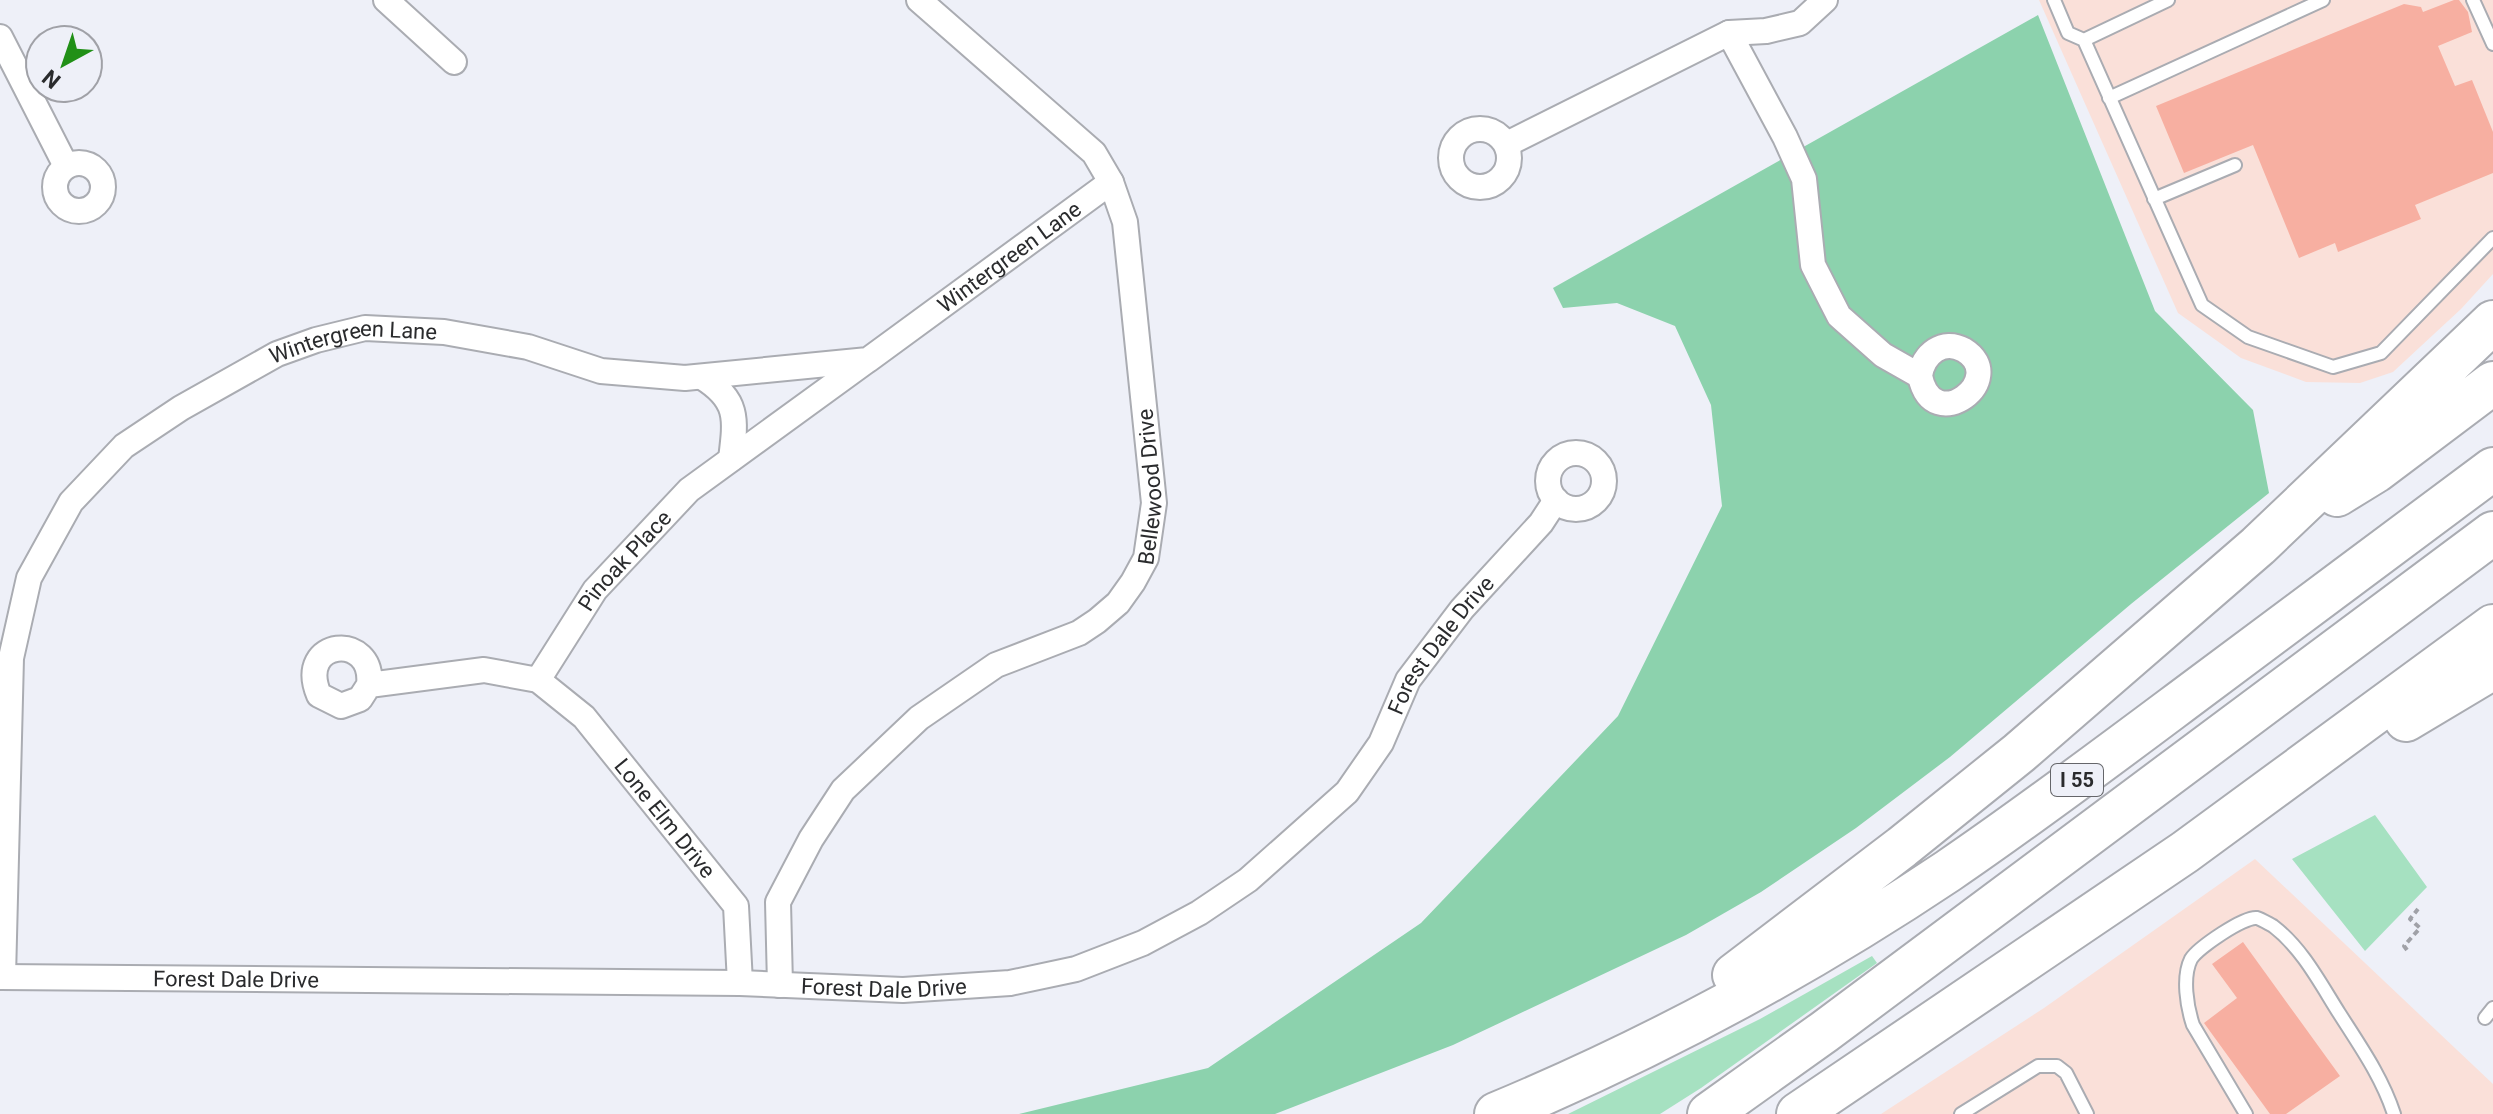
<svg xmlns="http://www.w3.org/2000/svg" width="2493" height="1114" viewBox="0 0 2493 1114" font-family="Roboto,sans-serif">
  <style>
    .commercial { fill: #fae0d9 }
    .green { fill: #a6e1c1 }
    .forest { fill: #8cd2ad }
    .building { fill: #f7afa1 }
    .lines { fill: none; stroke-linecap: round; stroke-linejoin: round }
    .lane-casing { stroke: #aaacb2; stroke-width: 16 }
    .street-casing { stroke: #aaacb2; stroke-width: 28 }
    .highway-casing { stroke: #aaacb2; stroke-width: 46 }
    .path { stroke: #a0a1a7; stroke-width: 4; stroke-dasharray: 6 4; stroke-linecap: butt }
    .lane { stroke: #fff; stroke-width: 12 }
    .street { stroke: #fff; stroke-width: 24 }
    .highway { stroke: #fff; stroke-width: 42 }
    .labels { text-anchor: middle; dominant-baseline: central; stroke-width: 6; stroke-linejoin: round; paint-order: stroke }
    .shield { fill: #eef0f8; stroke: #65666a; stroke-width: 2 }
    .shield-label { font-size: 20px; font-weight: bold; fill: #2a2b2d }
    .street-label { font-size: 22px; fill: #2a2b2d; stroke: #eef0f8 }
  </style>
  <rect width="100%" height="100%" fill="#eef0f8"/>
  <path class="commercial" d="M2039,0H2493V274L2461,309L2393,372L2360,383L2306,382L2241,358L2178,313Z
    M2255,859L2493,1084V1114H1881L2044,1008Z"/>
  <path class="green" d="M2375,815L2427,887L2365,951L2292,859Z
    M1872,956L1877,963L1701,1088L1660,1114H1568L1760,1019Z"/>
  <path class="forest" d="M2038,15L2155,311L2253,410L2269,493L2131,604L1950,757L1856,828L1761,892L1686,935L1453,1045L1275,1114H1019L1208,1068L1421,923L1618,716L1722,506L1711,405L1675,326L1617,303L1563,308L1553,288Z"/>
  <path class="building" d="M2454,0H2459L2468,12L2472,32L2438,46L2455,86L2472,80L2493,132V173L2415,205L2421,219L2338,252L2335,243L2299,258L2253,145L2184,173L2156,106L2404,4L2421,7L2423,12Z
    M2243,942L2340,1076L2286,1114H2270L2204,1023L2237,998L2212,964Z"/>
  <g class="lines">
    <g class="lane-casing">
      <path id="lane" d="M2054,0L2068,33L2084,40L2168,0
        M2473,0L2493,44
        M2084,40L2202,305L2248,337L2333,367L2381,353L2493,238
        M2109,98L2323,0
        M2154,199L2235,165
        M2485,1018L2493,1008
        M1961,1114L2038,1066H2057L2066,1073L2087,1114
        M2246,1114L2193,1025C2187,1007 2182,977 2191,959C2198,948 2244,916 2257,918C2261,919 2269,924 2273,926C2302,948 2320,983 2339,1013C2360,1046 2382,1077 2394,1114"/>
    </g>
    <g class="street-casing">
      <g id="street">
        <path d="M386,0L454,62"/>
        <path d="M1729,33L1785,137L1804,179L1813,265L1839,316L1883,355L1920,376C1933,439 2010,378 1964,350C1943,338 1923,354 1920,376"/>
        <path d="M0,37L66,166"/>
        <circle cx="1480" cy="158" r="29"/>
        <path d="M1507,144L1729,33L1766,31L1800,23L1825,0"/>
        <circle cx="79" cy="187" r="24"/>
        <path d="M702,377C739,400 736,419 731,459"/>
        <circle cx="1576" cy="481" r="28"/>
        <path id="s1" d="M538,680L595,590L689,490L865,362"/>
        <path id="s2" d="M369,685C375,632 295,638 319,695L341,706L360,699L369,685L484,670L538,680L584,717L736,906L740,983"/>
        <path id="s3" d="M0,977L740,983L903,990L1010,983L1076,969L1143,943L1199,913L1248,880L1347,792L1381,743L1408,680L1462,609L1541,523L1556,500"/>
        <path id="s4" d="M3,977L11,658L29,578L71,502L124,446L181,408L277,354L316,340L365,328L444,332L528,347L601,371L685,378L868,360L1111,182"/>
        <path id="s5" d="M780,985L778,902L811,839L843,790L919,718L996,665L1079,633L1097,621L1118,603L1133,582L1146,558L1154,503L1125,222L1111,182L1094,153L919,0"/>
      </g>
    </g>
    <g class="highway-casing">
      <path id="highway" d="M2337,495L2376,471L2493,383
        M2406,720L2493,668
        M1734,975L1902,847L2019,753L2258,546L2493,322
        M1496,1114C1654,1048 1806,966 1948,871C2033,813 2115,751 2198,689C2296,616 2395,542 2493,469
        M1709,1114L1824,1032L2493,533
        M1798,1114L2185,852L2493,626"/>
    </g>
    <path class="path" d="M2407,950L2404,946L2420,928L2410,919L2418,909"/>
    <use href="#lane" class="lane"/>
    <use href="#street" class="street"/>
    <use href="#highway" class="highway"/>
  </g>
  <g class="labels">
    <rect class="shield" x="2051" y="764" width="52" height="32" rx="6"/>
    <g class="shield-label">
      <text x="2077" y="780">I 55</text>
    </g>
    <g class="street-label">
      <text stroke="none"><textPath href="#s4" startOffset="1520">Wintergreen Lane</textPath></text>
      <text stroke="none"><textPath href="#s4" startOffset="822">Wintergreen Lane</textPath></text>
      <text stroke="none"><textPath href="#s5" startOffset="674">Bellewood Drive</textPath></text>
      <text stroke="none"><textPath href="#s1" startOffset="148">Pinoak Place</textPath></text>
      <text stroke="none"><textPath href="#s3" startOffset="1580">Forest Dale Drive</textPath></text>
      <text stroke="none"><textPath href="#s2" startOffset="536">Lone Elm Drive</textPath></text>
      <text stroke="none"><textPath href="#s3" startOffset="236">Forest Dale Drive</textPath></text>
      <text stroke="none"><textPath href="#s3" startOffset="884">Forest Dale Drive</textPath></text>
    </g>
  </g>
  <g transform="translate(64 64) rotate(220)"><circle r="38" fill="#eef0f8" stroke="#a0a1a7" stroke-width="2"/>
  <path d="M0-6L14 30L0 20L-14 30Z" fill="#219017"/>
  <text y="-12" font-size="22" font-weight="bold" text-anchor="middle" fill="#2a2b2d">N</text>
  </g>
</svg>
